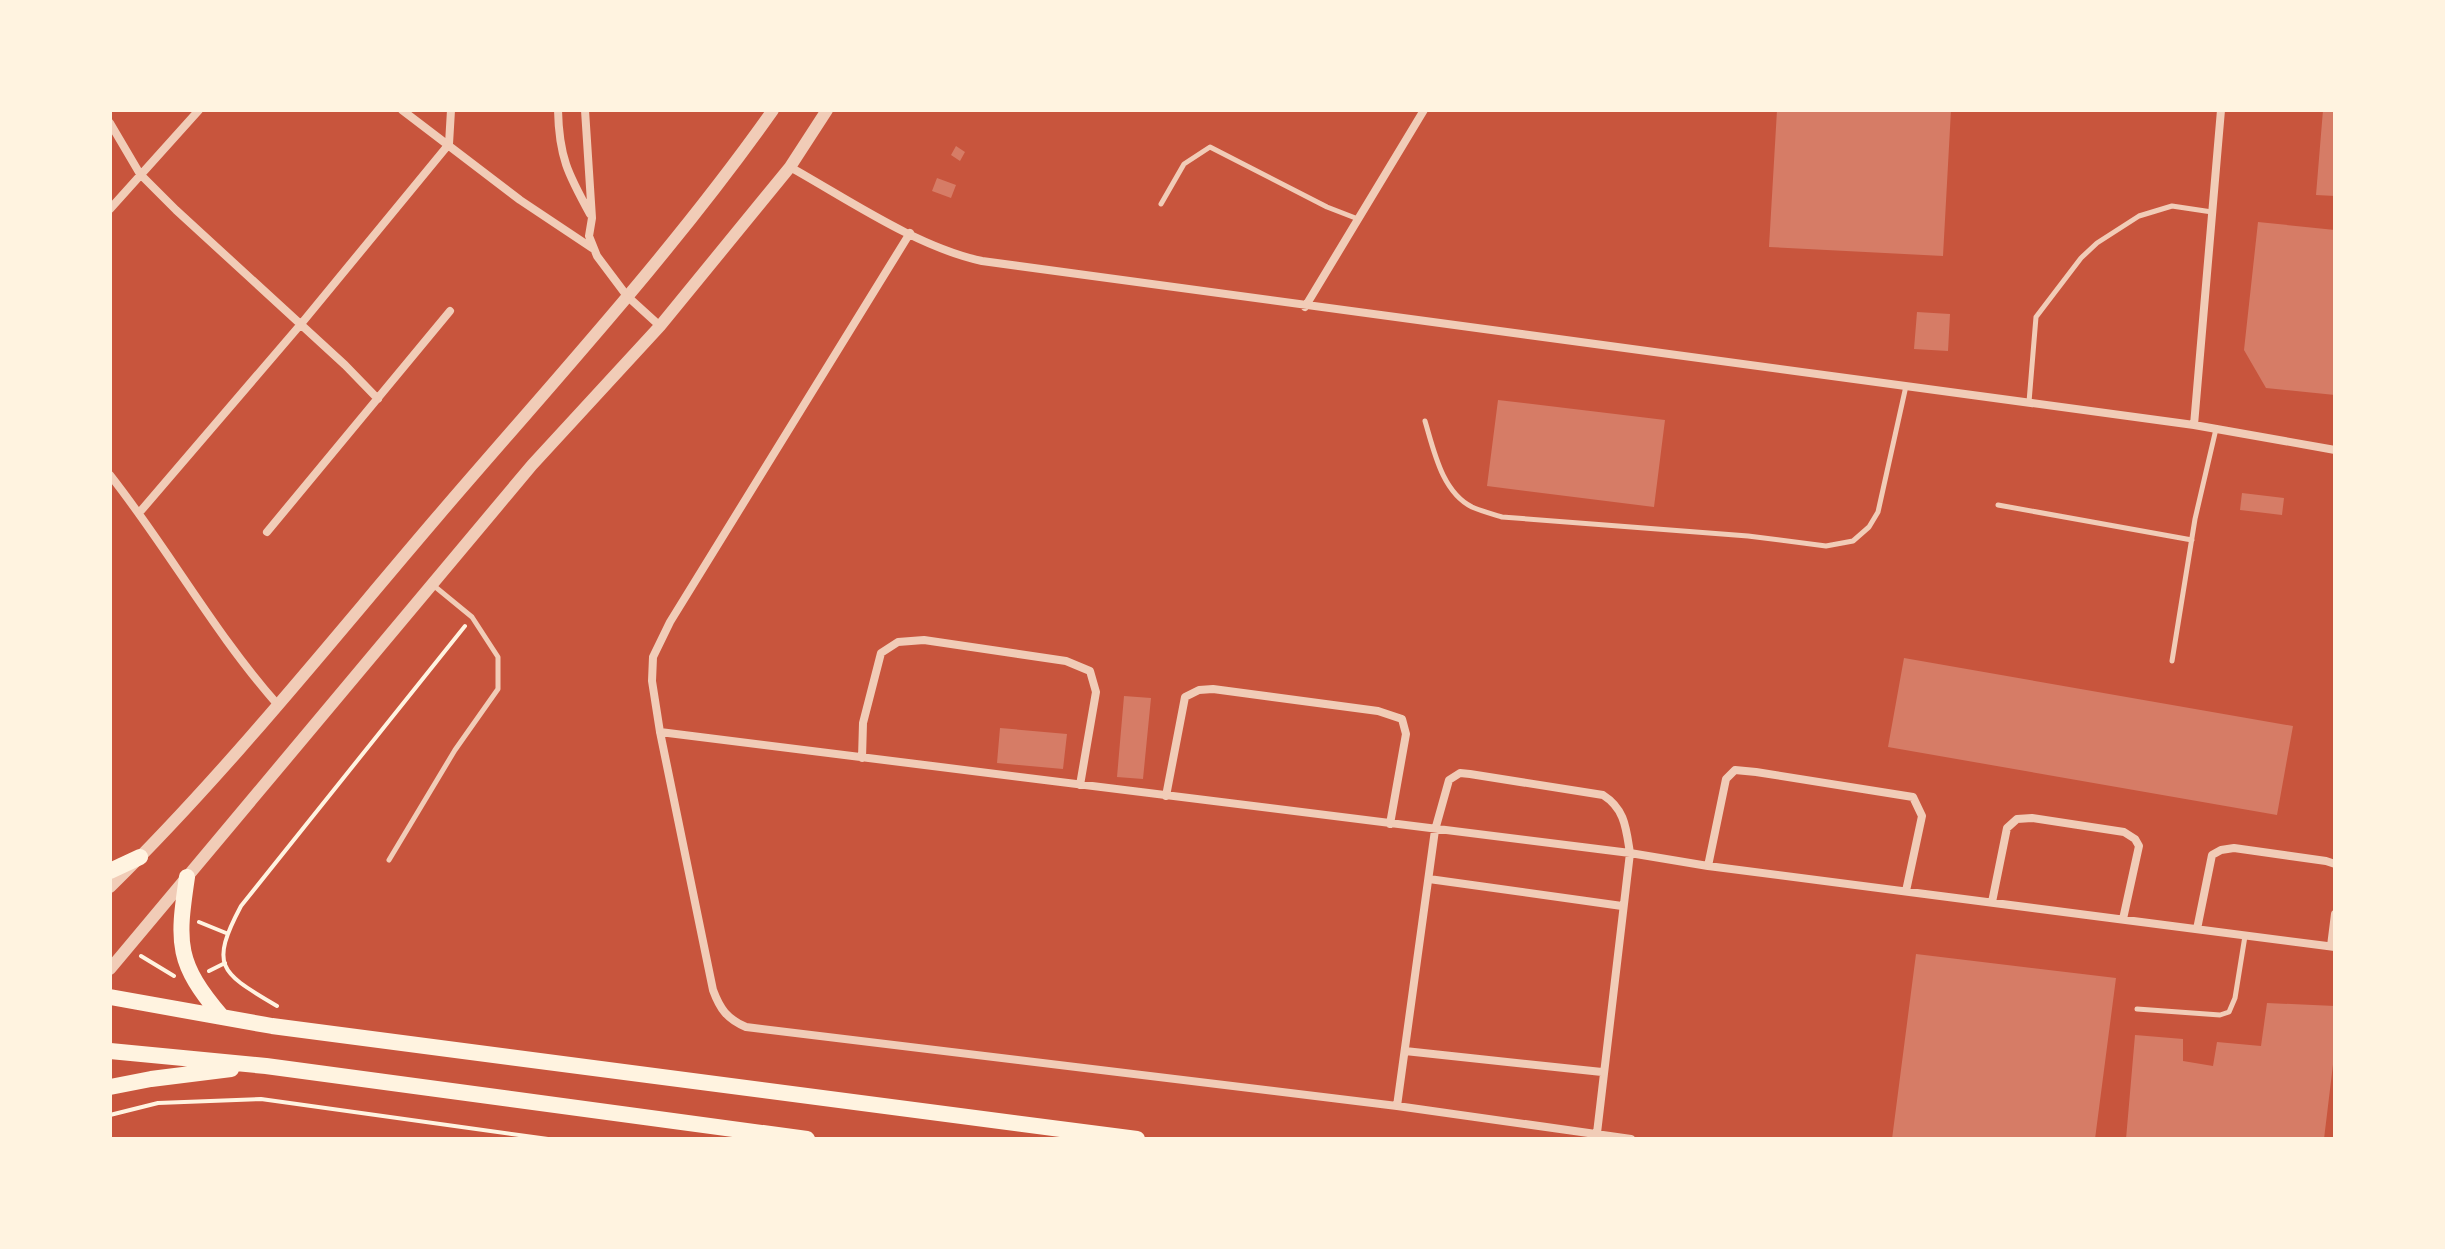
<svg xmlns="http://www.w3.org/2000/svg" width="2445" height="1249" viewBox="0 0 2445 1249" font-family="Mulish,sans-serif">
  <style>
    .building { fill: #d67c66 }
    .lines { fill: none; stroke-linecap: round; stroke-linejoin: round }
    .path { stroke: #fff3e0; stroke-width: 4 }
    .service { stroke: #f1ccb7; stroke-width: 5 }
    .minor { stroke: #f1ccb7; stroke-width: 8 }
    .tertiary { stroke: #f1ccb7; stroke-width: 12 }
    .trunk { stroke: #fff3e0; stroke-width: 16 }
  </style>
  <rect width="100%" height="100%" fill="#c8553d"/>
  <path class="building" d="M1777,110H1951L1943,256L1769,247Z
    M2323,110H2335V196L2316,195Z
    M956,146L965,152L960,161L951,155Z
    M937,178L956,185L951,198L932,191Z
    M2258,222L2335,230V395L2266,388L2244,350Z
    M1917,312L1950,314L1948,351L1914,349Z
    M1498,400L1665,420L1654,507L1487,486Z
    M2242,493L2284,498L2282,515L2240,510Z
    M1904,658L2293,726L2277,815L1888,747Z
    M1124,696L1151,698L1143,779L1117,777Z
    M1000,728L1067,734L1063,769L997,763Z
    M1916,954L2116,978L2095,1139H1892Z
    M2267,1003L2335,1006V1048L2324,1139H2126L2135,1035L2183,1039V1061L2213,1066L2217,1042L2261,1046Z"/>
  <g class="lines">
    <path class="path" d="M199,922L226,933
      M141,956L174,976
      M209,971L225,963
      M277,1006C222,973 208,968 241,906L465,626
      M110,1115L158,1103L261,1099L548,1139"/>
    <path class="service" d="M1161,204L1184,164L1210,147L1327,207L1358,219
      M2029,402L2036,317L2081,258L2097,243L2139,216L2172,206L2212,212
      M1425,421C1434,451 1442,492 1472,507C1481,511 1492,514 1502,517L1748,536L1826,546L1853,541L1869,527L1878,512L1906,386
      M1998,505L2192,540
      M2172,661L2195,519L2216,429
      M389,860L455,750L498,689V657L472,617L433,585
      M2137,1009L2220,1015L2229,1012L2235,998L2245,936"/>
    <path class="minor" d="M402,110L520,200L592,248
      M558,110C559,157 568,174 590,214
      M585,110L592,218L589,236L597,256L627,296L660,326
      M110,123L140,174L176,210L345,365L378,399
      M790,167C849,200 917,247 982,261L2194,425L2335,450
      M110,209L199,110
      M910,233L670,622L653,657L652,681L660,732L713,990C720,1009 727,1019 746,1027L1397,1106L1631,1139
      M1305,307L1424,110
      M2194,425L2221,110
      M110,475C169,550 215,634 278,705
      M139,513L301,324L449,144L451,110
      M267,532L450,311
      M660,732L1630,853L1708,866L2335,947
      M862,758L863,723L881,653L898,642L924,640L1066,661L1090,671L1096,692L1080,785
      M1166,796L1185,697L1199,690L1213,689L1378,711L1402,719L1406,734L1390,824
      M1708,866L1726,779L1735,770L1756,772L1913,797L1922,816L1906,891
      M1429,879L1622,906
      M1992,902L2007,828L2017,819L2032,818L2124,832L2135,839L2139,846L2123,919
      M2197,929L2212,855L2221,850L2234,848L2326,861L2335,864
      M2331,946L2335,914
      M1405,1051L1602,1072
      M1397,1106L1435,830L1449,780L1460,773L1470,774L1603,795C1625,809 1626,828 1630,853L1597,1133"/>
    <path class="tertiary" d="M110,887C228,771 331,641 438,516C552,383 672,253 773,110
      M110,969L532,465L660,326L790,167L827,110"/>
    <path class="trunk" d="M110,871L140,857
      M187,877C177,944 176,963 222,1017
      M110,997L272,1026L1137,1139
      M110,1051L266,1066L807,1139
      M110,1087L151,1079L231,1069"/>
  </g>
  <rect width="2445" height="1249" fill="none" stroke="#fff3e0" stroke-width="224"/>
</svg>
